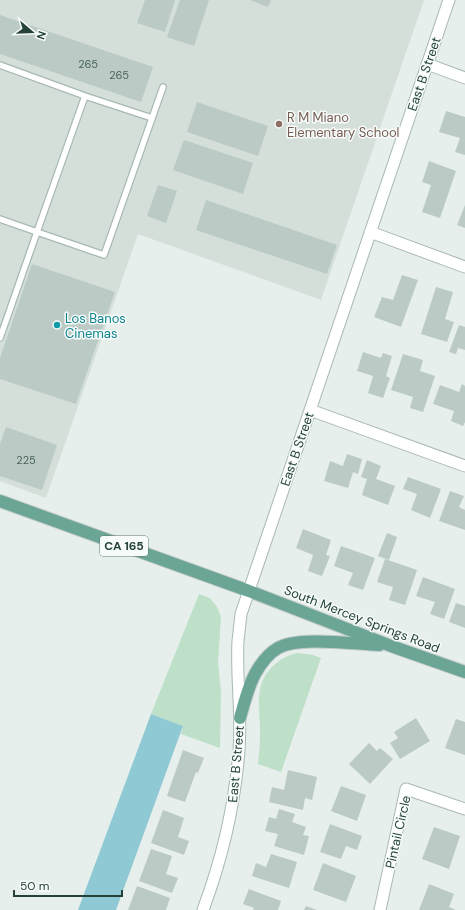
<svg xmlns="http://www.w3.org/2000/svg" width="465" height="910" viewBox="0 0 465 910" font-family="'DM Sans',sans-serif">
  <style>
    .built { fill: #d4dfda }
    .green { fill: #bfe0c8 }
    .water { fill: #8ec9d4 }
    .building { fill: #bbcac4 }
    .lines { fill: none; stroke-linecap: round; stroke-linejoin: round }
    .service-casing { stroke: #a8b8b2; stroke-width: 8 }
    .minor-casing { stroke: #a8b8b2; stroke-width: 13 }
    .primary-casing { stroke: #c2cac8; stroke-width: 14 }
    .service { stroke: #fff; stroke-width: 5.5 }
    .minor { stroke: #fff; stroke-width: 11 }
    .primary { stroke: #6aa596; stroke-width: 12 }
    .education-dot { fill: #8d6e63; stroke: #f7fbf9; stroke-width: 1.5 }
    .culture-dot { fill: #0f9aa8; stroke: #f7fbf9; stroke-width: 1.5 }
    .labels { text-anchor: middle; dominant-baseline: central; stroke-width: 3; stroke-linejoin: round; paint-order: stroke }
    .number-label { font-size: 11px; fill: #4a645c }
    .shield { fill: #f7fbf9; stroke: #637a73; stroke-width: 1 }
    .shield-label { font-size: 12px; font-weight: bold; fill: #24423a }
    .street-label { font-size: 13px; fill: #24423a; stroke: #f7fbf9 }
    .education-label { font-size: 13px; fill: #785e54; stroke: #f7fbf9; text-anchor: start }
    .culture-label { font-size: 13px; fill: #0d838f; stroke: #f7fbf9; text-anchor: start }
  </style>
  <rect width="100%" height="100%" fill="#e6efeb"/>
  <path class="built" d="M0,0H424L321,300L138,234L46,498L0,481Z"/>
  <path class="green" d="M199,594L210,598L217,607L221,617L218,662L221,691L220,748L181,734L183,726L151,714Z
    M297,653L313,655L321,658L281,772L258,764C259,754 260,745 260,736C261,710 252,686 273,666C281,659 287,655 297,653Z"/>
  <path class="water" d="M151,714L183,726L116,910H78Z"/>
  <path class="building" d="M145,0H175L165,32L137,23Z
    M180,0H209L194,46L167,37Z
    M250,0H271L268,7Z
    M0,15L153,67L141,102L0,54Z
    M197,102L268,126L258,156L187,132Z
    M446,111L465,117V155L455,152L460,138L439,132Z
    M184,140L253,163L243,194L173,170Z
    M429,161L456,171L440,218L422,212L431,185L422,182Z
    M158,185L177,191L166,223L147,216Z
    M206,200L337,245L327,274L196,230Z
    M465,205V228L457,225Z
    M32,264L115,292L76,404L0,379V358Z
    M402,275L418,280L401,327L374,317L382,297L393,300Z
    M436,287L453,292L445,319L454,322L447,342L421,334Z
    M459,325L465,327V350L458,348L456,354L449,352Z
    M363,352L381,358L383,353L392,356L386,376L390,378L383,398L368,393L373,376L357,371Z
    M403,354L423,360L420,371L435,376L423,412L410,408L413,397L391,390Z
    M462,384L465,386V422L463,426L451,421L454,411L433,404L440,385L459,392Z
    M6,427L57,445L42,490L0,476V444Z
    M347,454L362,459L358,474L353,472L348,488L324,481L330,461L343,466Z
    M367,460L381,466L376,479L395,486L388,505L362,495L367,479L361,477Z
    M408,477L441,489L430,518L411,510L417,494L403,489Z
    M450,491L464,496L459,507L465,510V530L439,521Z
    M303,529L331,540L326,555L330,556L322,576L308,571L313,555L296,548Z
    M387,533L397,537L389,560L378,556Z
    M341,546L375,558L363,590L348,585L353,573L334,566Z
    M385,559L417,570L405,605L389,600L393,587L377,582Z
    M423,577L455,589L444,619L430,614L435,602L416,596Z
    M456,603L465,606V628L449,622Z
    M416,718L430,741L400,759L390,743L398,738L394,732Z
    M456,719L465,722V755L445,748Z
    M369,743L377,751L380,748L393,759L370,784L349,764Z
    M183,750L204,758L198,773L196,772L185,802L167,796Z
    M288,770L317,777L312,800L305,798L303,810L269,802L272,787L284,790Z
    M341,786L366,795L357,821L331,811Z
    M279,809L295,814L292,822L306,827L303,835L309,836L304,855L274,846L278,834L265,831L269,817L276,819Z
    M163,810L184,818L178,837L189,841L184,855L151,843Z
    M330,824L362,836L357,850L346,846L341,859L320,852Z
    M434,827L460,836L449,869L422,859Z
    M151,849L172,856L166,874L178,878L172,893L139,881Z
    M271,854L297,862L289,888L252,876L256,863L266,867Z
    M323,863L356,876L346,902L313,890Z
    M429,884L454,894L449,907L456,910H419Z
    M137,886L170,898L166,910H128Z
    M249,889L281,901L278,910H253L254,908L243,904Z
    M306,906L317,910H304Z"/>
  <g class="lines">
    <g class="service-casing">
      <path id="service" d="M0,65L85,96L152,118
        M85,96L37,232L104,255L163,87
        M0,219L37,232L0,338"/>
    </g>
    <g class="minor-casing">
      <path id="minor" d="M427,64L465,78
        M370,232L465,267
        M310,410L465,466
        M203,910C222,859 235,804 239,750C242,714 236,677 238,641C239,632 240,623 241,614L449,0
        M380,910L406,789L465,809"/>
    </g>
    <g class="primary-casing">
      <path id="primary" d="M0,501L249,591L391,646L465,672
        M240,718C244,703 248,687 255,674C260,665 269,653 278,648C299,636 353,644 379,645"/>
    </g>
    <use href="#service" class="service"/>
    <use href="#minor" class="minor"/>
    <use href="#primary" class="primary"/>
  </g>
  <circle class="education-dot" cx="279" cy="124" r="4"/>
  <circle class="culture-dot" cx="57" cy="325" r="4"/>
  <g class="labels">
    <g class="number-label">
      <text x="88" y="64">265</text>
      <text x="119" y="75">265</text>
      <text x="26" y="460">225</text>
    </g>
    <rect class="shield" x="100" y="536" width="48" height="20" rx="3"/>
    <g class="shield-label">
      <text x="124" y="546">CA 165</text>
    </g>
    <g class="street-label">
      <text transform="translate(424 74) rotate(-71)">East B Street</text>
      <text transform="translate(297 449) rotate(-71)">East B Street</text>
      <text transform="translate(362 619) rotate(21)">South Mercey Springs Road</text>
      <text transform="translate(236 764) rotate(-85)">East B Street</text>
      <text transform="translate(398 832) rotate(-77)">Pintail Circle</text>
    </g>
    <g class="education-label">
      <text x="287" y="117">R M Miano<tspan x="287" dy="15">Elementary School</tspan></text>
    </g>
    <g class="culture-label">
      <text x="65" y="318">Los Banos<tspan x="65" dy="15">Cinemas</tspan></text>
    </g>
  </g>
  <g transform="translate(32 32) rotate(109)" stroke="#f7fbf9" stroke-width="3" paint-order="stroke">
  <path d="M0-3L7 15L0 10L-7 15Z" fill="#24423a"/>
  <text y="-6" font-size="11" font-weight="bold" text-anchor="middle" fill="#24423a">N</text>
  </g>
  <path d="M14 890v6h108v-6" fill="none" stroke="#24423a" stroke-width="2"/>
  <text x="20" y="890" font-size="12" fill="#24423a" stroke="#f7fbf9" stroke-width="3" paint-order="stroke">50 m</text>
</svg>
